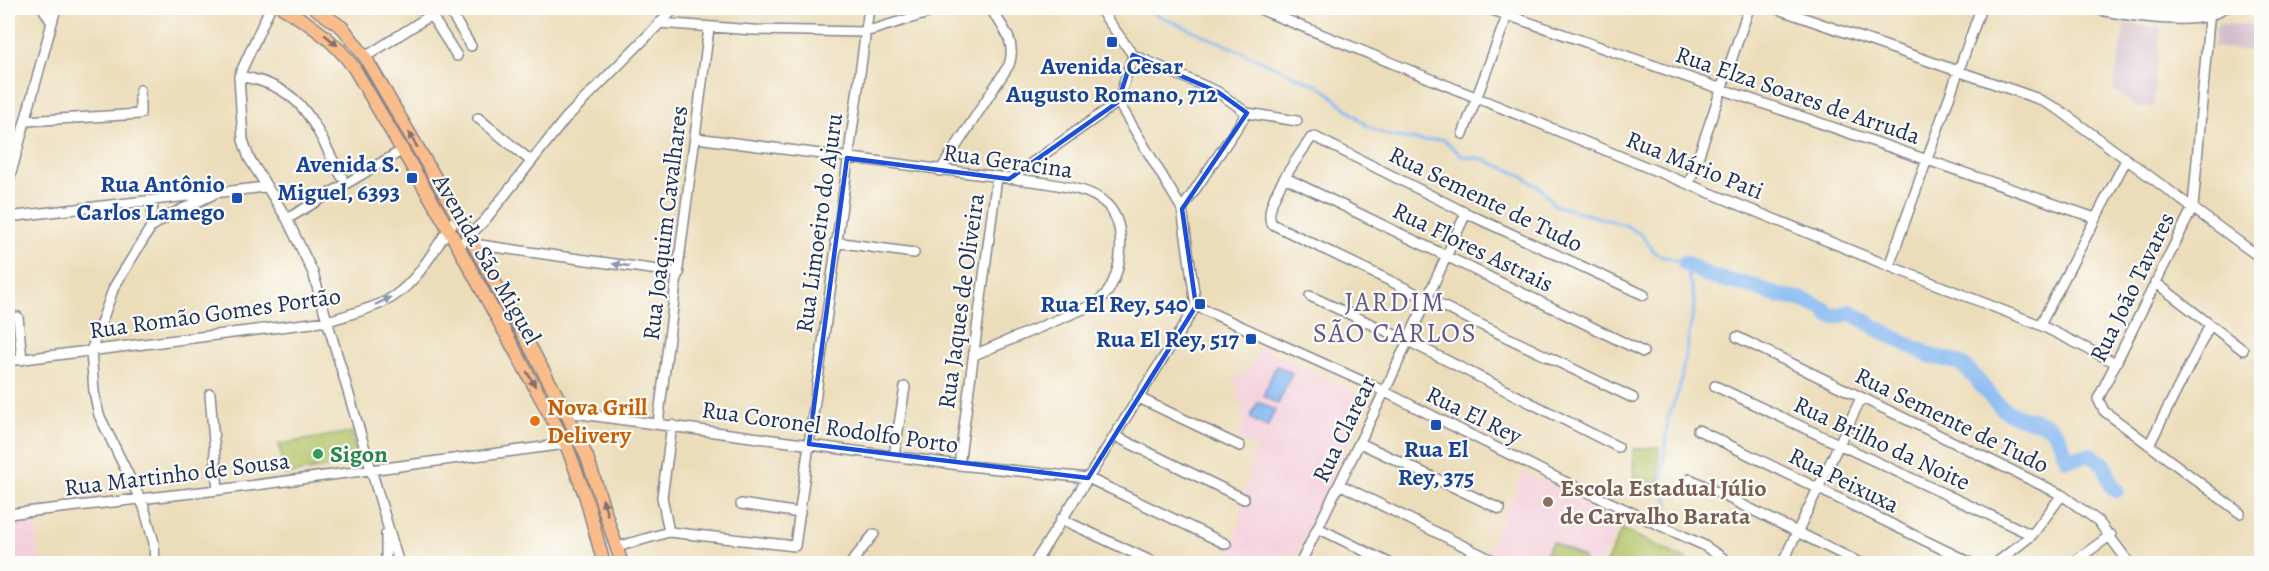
<svg xmlns="http://www.w3.org/2000/svg" width="2269" height="571" viewBox="0 0 2269 571" font-family="Alegreya,serif">
  <style>
    .built { fill: #f4cfdc }
    .industrial { fill: #d0bdcc }
    .green { fill: #b0c266; stroke: #667862; stroke-width: 1.5 }
    .water { fill: #84b8f2; stroke: #5074a8; stroke-width: 1.5 }
    .lines { fill: none; stroke-linecap: round; stroke-linejoin: round }
    .stream { stroke: #84b8f2; stroke-width: 3 }
    .river { stroke: #84b8f2; stroke-width: 16 }
    .minor-casing { stroke: #84868c; stroke-width: 12 }
    .major-casing { stroke: #84868c; stroke-width: 15 }
    .minor { stroke: #fff; stroke-width: 9 }
    .major { stroke: #fabc8b; stroke-width: 12 }
    .oneway { fill: #7f6e72 }
    .oneway2 { fill: #8d97ae }
    .marked { fill: none; stroke: #1d4ed8; stroke-width: 4.5; stroke-linejoin: round }
    .transit-dot { fill: #1a4fb4; stroke: #fdfcf7; stroke-width: 2 }
    .food-dot { fill: #e8710a; stroke: #fdfcf7; stroke-width: 2 }
    .leisure-dot { fill: #2e9e5b; stroke: #fdfcf7; stroke-width: 2 }
    .education-dot { fill: #8d6e63; stroke: #fdfcf7; stroke-width: 2 }
    .labels { text-anchor: middle; dominant-baseline: central; stroke-width: 4.5; stroke-linejoin: round; paint-order: stroke }
    .transit-label { font-size: 24px; font-weight: bold; fill: #164399; stroke: #fdfcf7; text-anchor: end }
    .street-label { font-size: 24px; fill: #1b2f5e; stroke: #fdfcf7 }
    .food-label { font-size: 24px; font-weight: bold; fill: #c56008; stroke: #fdfcf7; text-anchor: start }
    .leisure-label { font-size: 24px; font-weight: bold; fill: #27864d; stroke: #fdfcf7; text-anchor: start }
    .education-label { font-size: 24px; font-weight: bold; fill: #785e54; stroke: #fdfcf7; text-anchor: start }
    .quarter-label { font-size: 27px; letter-spacing: 1.5px; fill: #5f588d; stroke: #fdfcf7 }
  </style>
  <rect width="100%" height="100%" fill="#fdfcf7"/>
  <filter id="ink" filterUnits="userSpaceOnUse"><feTurbulence type="fractalNoise" baseFrequency=".0167" numOctaves="2"/><feDisplacementMap in="SourceGraphic" scale="12" xChannelSelector="R" yChannelSelector="G"/><feConvolveMatrix kernelMatrix="1 2 1 2 8 2 1 2 1" color-interpolation-filters="sRGB"/></filter>
  <filter id="wash" filterUnits="userSpaceOnUse"><feTurbulence type="fractalNoise" baseFrequency=".008" numOctaves="4" result="noise"/><feDisplacementMap in="SourceGraphic" scale="24" xChannelSelector="R" yChannelSelector="G"/><feGaussianBlur stdDeviation="1.35" result="paint"/><feColorMatrix in="noise" values="0 0 0 0 0 0 0 0 0 0 0 0 0 0 0 0 0 1.4 0 .05"/><feComposite in="paint" operator="in"/></filter>
  <g filter="url(#wash)">
    <rect width="100%" height="100%" fill="#ecddba"/>
    <path class="built" d="M1260,346L1363,396L1365,403L1358,423L1292,563L1224,564L1239,524L1252,458L1257,448L1236,438L1244,421L1234,380L1250,369Z
      M1524,472L1622,519L1601,563H1513L1487,551Z
      M34,522L40,563H8V524Z"/>
    <path class="industrial" d="M2125,24L2161,27L2153,108L2139,107L2113,90Z
      M2221,24L2261,26V52L2213,47L2216,26Z"/>
    <path class="green" d="M352,432L357,463L284,475L279,444Z
      M1659,447V487L1634,491L1633,449Z
      M1622,529L1693,563H1606Z
      M1552,542L1584,558L1582,563H1541Z"/>
    <path class="water" d="M1276,366L1292,373L1278,404L1263,396Z
      M1258,402L1275,410L1267,427L1250,418Z"/>
    <g class="lines">
      <path class="stream" d="M1148,8L1151,12L1323,88L1367,126L1389,136L1424,141L1443,139L1462,156L1483,159L1519,174L1543,190L1554,205L1625,225L1642,235L1653,251L1661,256L1685,263L1695,301L1679,390L1668,417L1662,479L1668,505"/>
      <path class="river" d="M1685,263L1711,277L1756,287L1778,296L1801,299L1824,309L1828,315L1837,316L1851,312C1876,329 1902,342 1929,355C1937,359 1948,358 1956,362C1976,371 1987,398 2005,410C2022,423 2044,416 2057,435C2063,443 2063,452 2067,459L2089,455L2104,464L2111,485L2116,490"/>
    </g>
  </g>
  <g filter="url(#ink)">
    <g class="lines">
      <g class="minor-casing">
        <path id="minor" d="M43,8L52,23
          M270,8L239,76L243,140L249,158L287,219L313,273L399,564
          M448,8L471,46
          M1257,8L1889,266L2040,325L2116,363
          M1487,8L2095,218
          M1775,8L2036,98L2058,109L2262,259
          M2091,8C2119,15 2181,24 2208,16C2214,15 2219,10 2224,8
          M2210,8L2193,207L2098,399L2104,411L2240,513
          M431,15L457,56
          M659,23L753,30L865,32L945,8
          M1133,55L1218,92L1247,113
          M365,57L442,8
          M239,76C307,87 312,124 342,177
          M1247,113L1297,121
          M478,118L531,161
          M26,121L140,114V90
          M1463,134L1510,8
          M696,138L1047,183C1066,187 1089,189 1104,202C1127,221 1123,263 1111,286C1108,294 1101,299 1095,304L974,355
          M940,171L1009,65C1017,42 1003,27 990,8
          M1286,178L1643,352
          M1009,179L1118,102
          M8,184L56,8
          M1689,184L1749,8
          M1182,209L1247,113
          M8,217L265,187
          M287,219L401,151
          M151,227L153,201
          M835,242L914,253
          M473,244L679,273
          M458,247L485,220L565,119L675,8
          M1889,266L1981,8
          M2155,282L2243,350
          M1310,296L1408,341L1618,447
          M1196,306L1375,387L1563,481L1703,545L1732,564
          M18,317L22,360
          M2040,325L2126,160
          M1737,337L2062,495L2098,521L2130,564
          M8,361L328,321C347,315 368,310 386,301C419,284 436,244 458,216
          M1715,386L2032,535
          M210,394L218,490
          M1139,398L1240,446
          M1633,398L1272,224C1260,206 1300,155 1311,138L1315,137L1466,213L1644,295
          M566,412L959,465L1088,478L1226,544
          M658,423L709,28
          M1698,430L1973,564
          M1115,436L1244,499
          M1360,443L1500,509
          M2149,445L2210,325
          M894,456L905,387
          M959,465L997,177
          M1690,479L1862,564
          M1339,484L1500,564
          M741,504L800,513
          M8,514L218,490L566,444
          M1061,519L1157,564
          M1318,528L1391,564
          M669,532L662,497L672,425
          M386,534V564
          M617,547L669,532L795,546L869,8
          M155,564L154,543L144,507L99,415L94,392L91,351L114,287L151,227L168,216L214,194
          M850,564L874,534
          M1034,564L1196,306L1182,209L1118,102L1133,55L1099,8
          M1300,564L1390,380L1466,213
          M1782,564L1861,398
          M1995,564L2032,535L2062,495
          M2071,564L2111,535"/>
      </g>
      <g class="major-casing">
        <path id="major" d="M283,8C312,25 335,41 354,68L448,228L566,444L586,498L604,564
          M315,8L343,28L365,57L469,236L566,412L587,457L622,564"/>
      </g>
      <use href="#minor" class="minor"/>
      <use href="#major" class="major"/>
    </g>
    <defs><path id="oneway-solid" d="M-6-.8H1V-3.2L6.5 0L1 3.2V.8H-6Z" transform="scale(1.5)"/></defs>
    <g class="oneway">
      <use href="#oneway-solid" transform="translate(331 40) rotate(40)"/>
      <use href="#oneway-solid" transform="translate(413 140) rotate(-120)"/>
      <use href="#oneway-solid" transform="translate(531 379) rotate(60)"/>
      <use href="#oneway-solid" transform="translate(605 507) rotate(-108)"/>
    </g>
    <g class="oneway2">
      <use href="#oneway-solid" transform="translate(621 265) rotate(-172)"/>
      <use href="#oneway-solid" transform="translate(383 301) rotate(-26)"/>
    </g>
  </g>
  <path class="marked" d="M1133,55L1218,92L1247,113L1182,209L1196,306L1088,478L809,444L847,158L1009,179L1118,102Z"/>
  <g class="transit-dot">
    <rect x="1106" y="36" width="12" height="12" rx="3"/>
    <rect x="406" y="172" width="12" height="12" rx="3"/>
    <rect x="231" y="192" width="12" height="12" rx="3"/>
    <rect x="1194" y="298" width="12" height="12" rx="3"/>
    <rect x="1245" y="333" width="12" height="12" rx="3"/>
    <rect x="1430" y="419" width="12" height="12" rx="3"/>
  </g>
  <circle class="food-dot" cx="535" cy="421" r="6"/>
  <circle class="leisure-dot" cx="318" cy="454" r="6"/>
  <circle class="education-dot" cx="1548" cy="502" r="6"/>
  <g class="labels">
    <g class="transit-label">
      <text x="1112" y="66" text-anchor="middle">Avenida Cesar<tspan x="1112" dy="28">Augusto Romano, 712</tspan></text>
      <text x="400" y="164">Avenida S.<tspan x="400" dy="28">Miguel, 6393</tspan></text>
      <text x="225" y="184">Rua Antônio<tspan x="225" dy="28">Carlos Lamego</tspan></text>
      <text x="1188" y="304">Rua El Rey, 540</text>
      <text x="1239" y="339">Rua El Rey, 517</text>
      <text x="1436" y="449" text-anchor="middle">Rua El<tspan x="1436" dy="28">Rey, 375</tspan></text>
    </g>
    <g class="street-label">
      <text transform="translate(1798 95) rotate(19)">Rua Elza Soares de Arruda</text>
      <text transform="translate(1008 161) rotate(8)">Rua Geracina</text>
      <text transform="translate(1695 165) rotate(22)">Rua Mário Pati</text>
      <text transform="translate(1486 199) rotate(26)">Rua Semente de Tudo</text>
      <text transform="translate(665 223) rotate(-83)">Rua Joaquim Cavalhares</text>
      <text transform="translate(819 223) rotate(-82)">Rua Limoeiro do Ajuru</text>
      <text transform="translate(1473 247) rotate(26)">Rua Flores Astrais</text>
      <text transform="translate(487 259) rotate(60)">Avenida São Miguel</text>
      <text transform="translate(2132 287) rotate(-64)">Rua João Tavares</text>
      <text transform="translate(961 301) rotate(-82)">Rua Jaques de Oliveira</text>
      <text transform="translate(215 313) rotate(-8)">Rua Romão Gomes Portão</text>
      <text transform="translate(1474 415) rotate(26)">Rua El Rey</text>
      <text transform="translate(1952 420) rotate(26)">Rua Semente de Tudo</text>
      <text transform="translate(830 427) rotate(8)">Rua Coronel Rodolfo Porto</text>
      <text transform="translate(1344 429) rotate(-64)">Rua Clarear</text>
      <text transform="translate(1882 443) rotate(25)">Rua Brilho da Noite</text>
      <text transform="translate(177 474) rotate(-7)">Rua Martinho de Sousa</text>
      <text transform="translate(1844 480) rotate(26)">Rua Peixuxa</text>
    </g>
    <g class="food-label">
      <text x="547" y="407">Nova Grill<tspan x="547" dy="28">Delivery</tspan></text>
    </g>
    <g class="leisure-label">
      <text x="330" y="454">Sigon</text>
    </g>
    <g class="education-label">
      <text x="1560" y="488">Escola Estadual Júlio<tspan x="1560" dy="28">de Carvalho Barata</tspan></text>
    </g>
    <g class="quarter-label">
      <text x="1395" y="302">JARDIM<tspan x="1395" dy="31">SÃO CARLOS</tspan></text>
    </g>
  </g>
  <rect width="2269" height="571" fill="none" stroke="#fdfcf7" stroke-width="30"/>
</svg>
